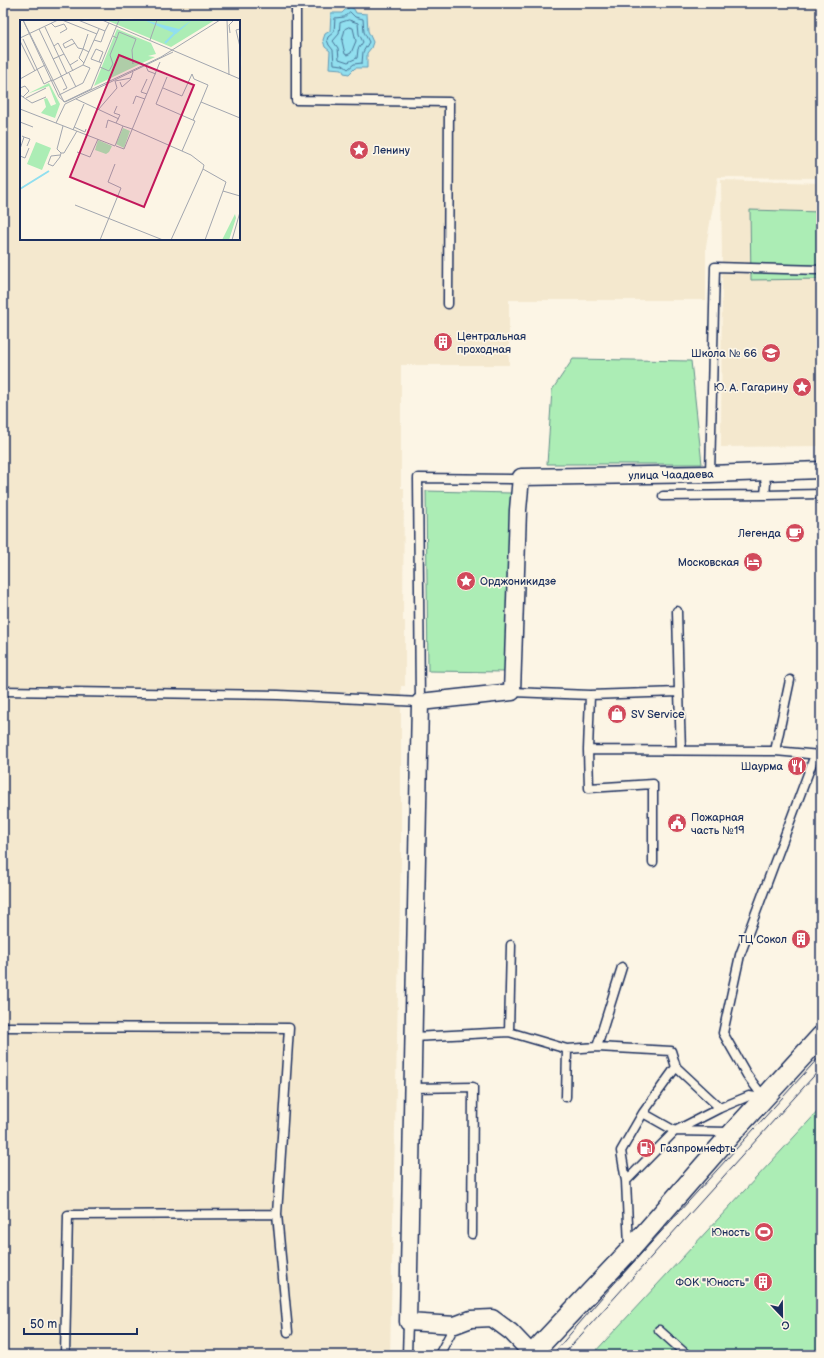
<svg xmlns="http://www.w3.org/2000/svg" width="824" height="1358" viewBox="0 0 824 1358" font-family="'Balsamiq Sans',sans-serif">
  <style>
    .built { fill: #f4e8ce; fill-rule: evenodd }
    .green { fill: #acedb5; stroke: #648e8a }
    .water { fill: #91dfef; stroke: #6299b5 }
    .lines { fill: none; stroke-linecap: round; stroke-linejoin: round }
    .shore { stroke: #4a7598; stroke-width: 1 }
    .service-casing { stroke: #1b2f5e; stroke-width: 11 }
    .minor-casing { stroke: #1b2f5e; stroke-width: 19 }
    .tertiary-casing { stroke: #1b2f5e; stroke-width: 22 }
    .service { stroke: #fcf5e5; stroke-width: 8 }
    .minor { stroke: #fcf5e5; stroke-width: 16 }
    .tertiary { stroke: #fcf5e5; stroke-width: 19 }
    .tram { stroke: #1b2f5e; stroke-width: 1 }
    .labels { text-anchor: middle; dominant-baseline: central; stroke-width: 3.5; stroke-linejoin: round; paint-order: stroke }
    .poi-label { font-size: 11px; fill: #1b2f5e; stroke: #fcf5e5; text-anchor: end }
    .street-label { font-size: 11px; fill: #1b2f5e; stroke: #fcf5e5 }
    .inset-river { fill: none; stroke: #91dfef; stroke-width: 2 }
    .inset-road { fill: none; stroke: #a2a6af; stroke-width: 1 }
    .view { fill: #c2185b; fill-opacity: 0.15; stroke: #c2185b; stroke-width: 2 }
    .inset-edge { fill: none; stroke: #1b2f5e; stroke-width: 2 }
  </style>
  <rect width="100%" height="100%" fill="#fcf5e5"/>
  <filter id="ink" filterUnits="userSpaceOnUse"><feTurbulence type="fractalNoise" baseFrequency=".025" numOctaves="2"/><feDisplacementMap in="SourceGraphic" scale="8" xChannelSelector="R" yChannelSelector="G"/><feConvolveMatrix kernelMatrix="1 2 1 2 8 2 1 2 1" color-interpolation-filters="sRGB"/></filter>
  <g filter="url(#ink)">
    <path class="built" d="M3,3H821V178L718,177L706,246V300H509V365H401V488H404L403,621H405V686H401V857L390,1355H3ZM21,21H239V239H21Z
      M721,180L821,183V446L721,447L722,261Z"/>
    <path class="green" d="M750,210L821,212V279L751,280Z
      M573,359L691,361L702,464H547L552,390Z
      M426,491L511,493L505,672L428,671Z
      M821,1108V1355H592Z"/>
    <path class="water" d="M350,7L354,9L356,13L367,14L368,31L373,42L371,48L367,53V68H355L349,74L344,73L342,69L329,68L330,51L325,47L323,40L325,34L330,31L331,13H342L345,10Z"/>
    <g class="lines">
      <path class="shore" d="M350,12L355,17L363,19L364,32L369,42L363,52L362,63L354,64L348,69L343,65L334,64L333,50L329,45L327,40L328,37L334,32L335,18L344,17Z
        M349,20L358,23L359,34L363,42L358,49L357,58L348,62L339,59L338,48L333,41L339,34L340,23Z
        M349,27L353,28L356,41L351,53L347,55L345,54L342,41L345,29Z"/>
      <g class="service-casing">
        <path id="service" d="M296,3V100L449,102L448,304
          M764,472L766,484L765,495L821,494
          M710,474L715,267L821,270
          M663,496L765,495
          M3,691L278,695L420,702L418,478L511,479
          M512,692L590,695L588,750L589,788L653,784V862
          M679,692L681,750
          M590,695L679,692L677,611
          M588,750L775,751L820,755
          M775,751L790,680
          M3,1027L289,1028L277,1214L288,1332
          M509,1032L567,1049L597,1047L622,967
          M414,1037L509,1032L511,945
          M597,1047L671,1051L676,1067
          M413,1088L473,1087L472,1234
          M566,1097L567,1049
          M764,1098L747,1075L723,1033L740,955L815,755
          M643,1113L675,1131L730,1132
          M626,1181L621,1151L643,1113L676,1067L720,1108
          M629,1246L626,1181L675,1131L720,1108L749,1096L762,1098
          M659,1330L687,1355
          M65,1355L68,1215L277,1214
          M407,1355L408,1322
          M439,1355L455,1325"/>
      </g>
      <g class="minor-casing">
        <path id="minor" d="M532,1354L511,1332L492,1318L471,1319L455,1325L408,1322L420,702L512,692L518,510L521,477L710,474L821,470"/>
      </g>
      <g class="tertiary-casing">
        <path id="tertiary" d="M531,1355L630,1250L733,1132L821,1036"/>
      </g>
      <use href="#service" class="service"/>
      <use href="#minor" class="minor"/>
      <use href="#tertiary" class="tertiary"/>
      <path class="tram" d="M552,1355L603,1296L821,1055
        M563,1355L821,1068"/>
    </g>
  </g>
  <defs>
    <g id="sight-disc" transform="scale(1)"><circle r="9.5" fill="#d1495b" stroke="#fcf5e5"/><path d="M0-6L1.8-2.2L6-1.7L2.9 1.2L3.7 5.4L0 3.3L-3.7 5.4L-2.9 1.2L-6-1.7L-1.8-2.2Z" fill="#fff"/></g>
    <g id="building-disc" transform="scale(1)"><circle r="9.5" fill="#d1495b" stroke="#fcf5e5"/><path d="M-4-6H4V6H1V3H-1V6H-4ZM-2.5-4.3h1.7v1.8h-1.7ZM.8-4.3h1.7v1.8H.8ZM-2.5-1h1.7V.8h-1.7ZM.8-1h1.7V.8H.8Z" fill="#fff"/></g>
    <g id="school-disc" transform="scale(1)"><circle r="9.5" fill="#d1495b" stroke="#fcf5e5"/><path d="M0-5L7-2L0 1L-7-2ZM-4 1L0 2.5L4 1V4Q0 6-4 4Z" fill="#fff"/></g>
    <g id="cafe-disc" transform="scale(1)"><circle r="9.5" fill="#d1495b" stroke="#fcf5e5"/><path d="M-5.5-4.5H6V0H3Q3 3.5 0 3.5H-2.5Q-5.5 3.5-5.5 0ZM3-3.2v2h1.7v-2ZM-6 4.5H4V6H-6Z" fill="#fff"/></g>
    <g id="hotel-disc" transform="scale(1)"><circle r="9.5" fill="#d1495b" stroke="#fcf5e5"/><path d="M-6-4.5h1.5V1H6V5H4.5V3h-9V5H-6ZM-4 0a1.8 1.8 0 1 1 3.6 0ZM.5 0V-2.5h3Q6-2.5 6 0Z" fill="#fff"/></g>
    <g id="shop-disc" transform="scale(1)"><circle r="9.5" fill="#d1495b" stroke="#fcf5e5"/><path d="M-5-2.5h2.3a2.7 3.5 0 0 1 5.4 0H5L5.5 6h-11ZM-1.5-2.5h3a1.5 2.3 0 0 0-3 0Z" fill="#fff"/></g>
    <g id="restaurant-disc" transform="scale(1)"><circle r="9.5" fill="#d1495b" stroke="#fcf5e5"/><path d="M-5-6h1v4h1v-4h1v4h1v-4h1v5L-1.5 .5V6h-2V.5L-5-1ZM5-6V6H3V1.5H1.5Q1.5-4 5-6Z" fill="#fff"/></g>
    <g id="civic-disc" transform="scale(1)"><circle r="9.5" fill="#d1495b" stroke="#fcf5e5"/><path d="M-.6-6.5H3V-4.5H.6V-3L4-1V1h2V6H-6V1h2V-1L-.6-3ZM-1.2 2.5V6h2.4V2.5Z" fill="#fff"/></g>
    <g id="fuel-disc" transform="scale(1)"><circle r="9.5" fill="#d1495b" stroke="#fcf5e5"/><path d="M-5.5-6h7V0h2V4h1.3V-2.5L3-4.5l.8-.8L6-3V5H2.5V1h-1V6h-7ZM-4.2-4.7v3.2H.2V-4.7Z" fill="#fff"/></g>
    <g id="stadium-disc" transform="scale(1)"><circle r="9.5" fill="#d1495b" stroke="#fcf5e5"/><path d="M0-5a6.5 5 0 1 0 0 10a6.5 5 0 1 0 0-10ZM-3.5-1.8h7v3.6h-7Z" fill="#fff"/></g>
  </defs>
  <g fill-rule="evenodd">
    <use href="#sight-disc" x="359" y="150"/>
    <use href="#building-disc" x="443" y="342"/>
    <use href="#school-disc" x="771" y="353"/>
    <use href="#sight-disc" x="802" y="387"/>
    <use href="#cafe-disc" x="795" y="533"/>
    <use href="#hotel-disc" x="753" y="562"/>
    <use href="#sight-disc" x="466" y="581"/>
    <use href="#shop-disc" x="617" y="714"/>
    <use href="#restaurant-disc" x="797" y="766"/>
    <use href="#civic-disc" x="677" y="823"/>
    <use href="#building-disc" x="801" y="939"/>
    <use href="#fuel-disc" x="646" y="1148"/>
    <use href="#stadium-disc" x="764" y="1232"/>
    <use href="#building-disc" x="763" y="1282"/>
  </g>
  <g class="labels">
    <g class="poi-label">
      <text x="373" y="150" text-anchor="start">Ленину</text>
      <text x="457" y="336" text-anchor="start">Центральная<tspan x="457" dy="13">проходная</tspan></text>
      <text x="757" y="353">Школа № 66</text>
      <text x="788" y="387">Ю. А. Гагарину</text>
      <text x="781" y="533">Легенда</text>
      <text x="739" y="562">Московская</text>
      <text x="480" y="581" text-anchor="start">Орджоникидзе</text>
      <text x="631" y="714" text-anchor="start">SV Service</text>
      <text x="783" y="766">Шаурма</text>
      <text x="691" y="817" text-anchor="start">Пожарная<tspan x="691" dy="13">часть №19</tspan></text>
      <text x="787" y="939">ТЦ Сокол</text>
      <text x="660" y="1148" text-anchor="start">Газпромнефть</text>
      <text x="750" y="1232">Юность</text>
      <text x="749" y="1282">ФОК "Юность"</text>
    </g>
    <g class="street-label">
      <text transform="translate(671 475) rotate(-1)">улица Чаадаева</text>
    </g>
  </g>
  <g transform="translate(20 20)">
    <rect width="220" height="220" fill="#fcf5e5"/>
    <path d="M86,0H195L151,27ZM97,9L131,23L136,34L128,36L135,37L74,66ZM29,63L40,84L35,98L21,93L26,87L24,79L27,78L31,86L36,84L29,66L7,74ZM103,108L110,111L104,128L96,124ZM78,120L92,126L89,132L86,134L75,130ZM16,122L31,128L22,150L7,144ZM215,194L216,198L209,220H202Z" fill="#acedb5"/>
    <path d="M124,0L159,9L172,0L156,14Z" fill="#91dfef"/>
    <path class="inset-river" d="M145,23L156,12M0,169L29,151"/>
    <path class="inset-road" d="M3,0L44,82M3,0L39,77L45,82L141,37L200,0M42,0L77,14M58,0L85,11L89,3M82,0L220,59M207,0L209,55M31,3L35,7L44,4L47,9L40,13M25,7L47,54M19,9L47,68L43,70M220,9L216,10L220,27M210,13L209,5L214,0M93,16L97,18L99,12L116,19L112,30L113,44M0,18L38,0M3,19L24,64L32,60M74,20L81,22L85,11M130,20L137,0M0,21L15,51M55,23L45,28L43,24L52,19L58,28L63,29L68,14M34,26L38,23L50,45M33,39L44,34M79,42L83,32L76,29L71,39L82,43M64,43L59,38L63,29L69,32M126,46L128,51L136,54M80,47L89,51L93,44L90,35L97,18M53,51L50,45L58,40M49,53L56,67M147,57L136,84L175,101L162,131M0,59L25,45M127,59L121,72L127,74M32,61L63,45M100,62L102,67L111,59M0,68L5,66L9,71L3,77M143,68L162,76L172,54L174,59L188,65L181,82M0,75L12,83L26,77M39,75L63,63L70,48L63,45L79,9M6,78L26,68M56,79L99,99M44,82L71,69L99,0M113,84L116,76L125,79M97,86L94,93L100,95L96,103L103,106M0,89L95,126L103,106L112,109L171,135L184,145L183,149L206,162L203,171L220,176M78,90L97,68L95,61L111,58L113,52M173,100L181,82L220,98M0,102L13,107M36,103L45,84L153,32M43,106L37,129L41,133H44L57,111M54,107L65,112L66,109M86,108L88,100L96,103M53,110L64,84M4,117L10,119L7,126M96,126L104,129L140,42M0,129L4,117L2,116M57,132L70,137L78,119M40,135L31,136L28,144L33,146L40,137L41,133M0,136L5,138L9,128M55,185L143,220M80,220L101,168L88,162L95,144M151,220L183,149M185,220L203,171M212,220L220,192"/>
    <path class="view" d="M99,35L174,65L124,187L50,157Z"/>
    <rect width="220" height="220" class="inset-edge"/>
  </g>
  <rect width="824" height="1358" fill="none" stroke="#fcf5e5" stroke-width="16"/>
  <rect x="8" y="8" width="808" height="1342" fill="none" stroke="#1b2f5e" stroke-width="1.5" filter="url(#ink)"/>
  <g transform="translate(782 1316) rotate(158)" stroke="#fcf5e5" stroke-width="3" paint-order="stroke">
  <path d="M0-3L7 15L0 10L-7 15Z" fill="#1b2f5e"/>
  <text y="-6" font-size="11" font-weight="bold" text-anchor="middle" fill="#1b2f5e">С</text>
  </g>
  <path d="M24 1328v6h113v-6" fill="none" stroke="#1b2f5e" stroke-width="2"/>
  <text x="30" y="1328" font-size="12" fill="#1b2f5e" stroke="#fcf5e5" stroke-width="3" paint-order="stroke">50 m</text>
</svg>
